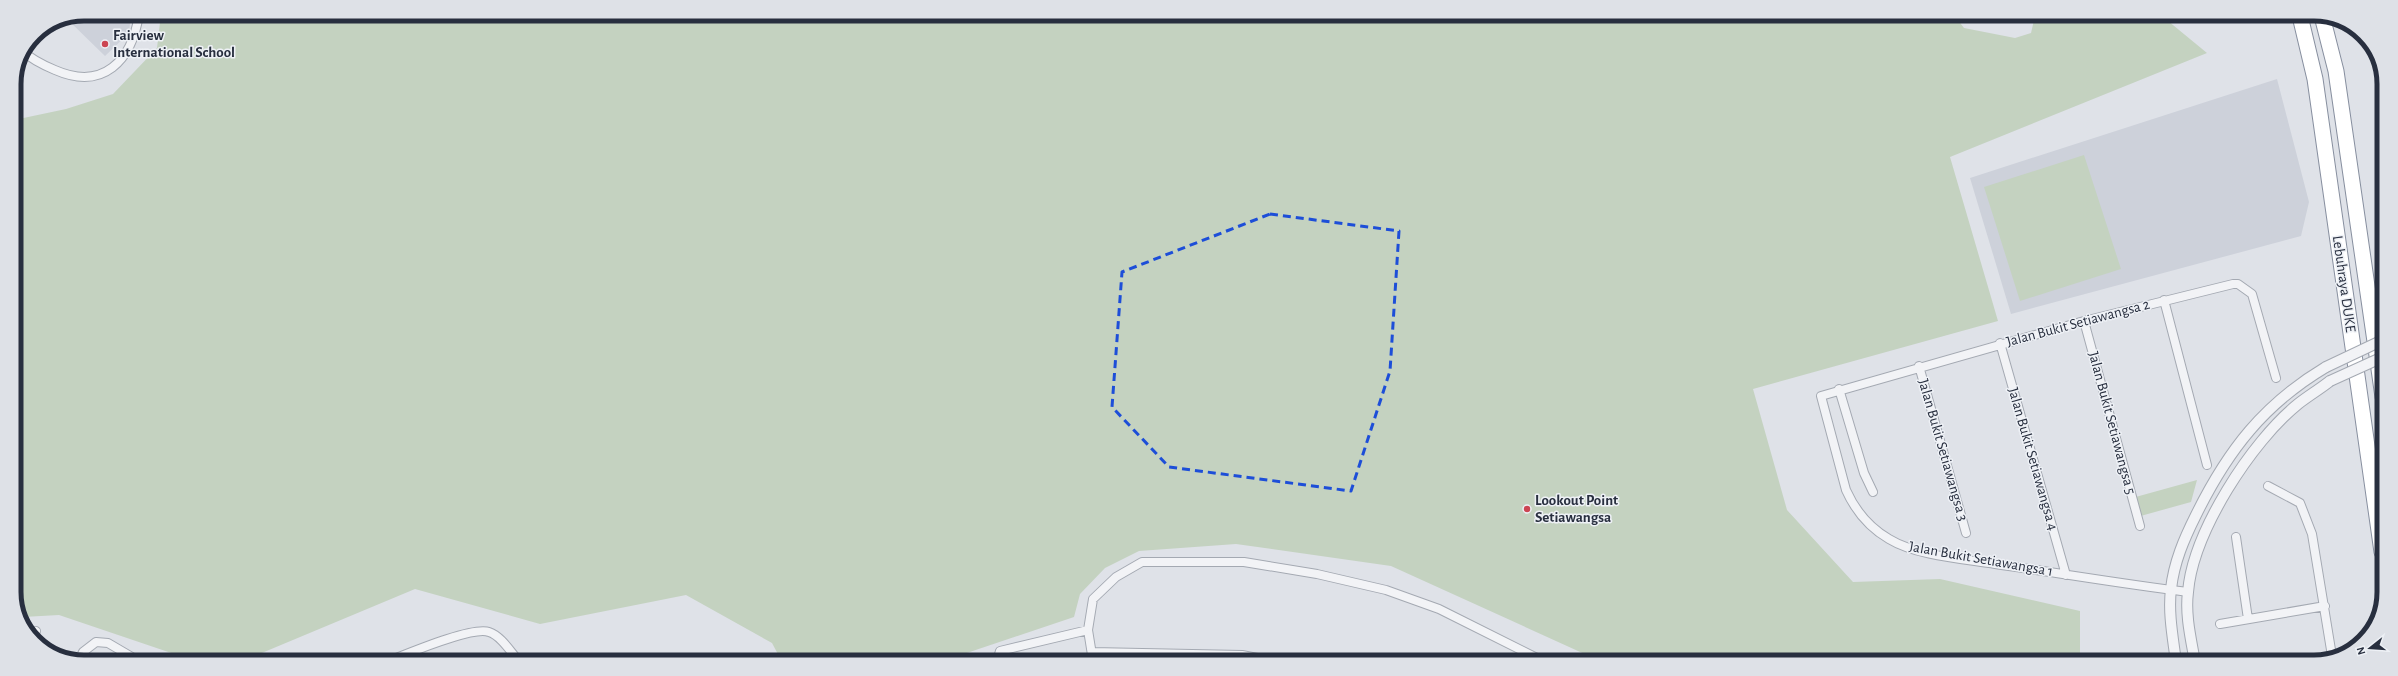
<svg xmlns="http://www.w3.org/2000/svg" width="2398" height="676" viewBox="0 0 2398 676" font-family="'Alegreya Sans',sans-serif">
  <style>
    .built { fill: #cdd1da }
    .green { fill: #c4d2c0 }
    .lines { fill: none; stroke-linecap: round; stroke-linejoin: round }
    .minor-casing { stroke: #a4a9b2; stroke-width: 10 }
    .tertiary-casing { stroke: #a4a9b2; stroke-width: 12 }
    .motorway-casing { stroke: #878f9f; stroke-width: 17 }
    .minor { stroke: #f2f3f6; stroke-width: 8 }
    .tertiary { stroke: #f2f3f6; stroke-width: 10 }
    .motorway { stroke: #fff; stroke-width: 15 }
    .tertiary-bridge-casing { stroke: #a4a9b2; stroke-width: 12; stroke-linecap: butt }
    .tertiary-bridge { stroke: #f2f3f6; stroke-width: 10 }
    .marked { fill: none; stroke: #1d4ed8; stroke-width: 3; stroke-dasharray: 8 5; stroke-linejoin: round }
    .poi-dot { fill: #cc4552; stroke: #eef1f6; stroke-width: 1.5 }
    .labels { text-anchor: middle; dominant-baseline: central; stroke-width: 3; stroke-linejoin: round; paint-order: stroke }
    .poi-label { font-size: 15px; font-weight: bold; fill: #282f3f; stroke: #eef1f6; text-anchor: start }
    .street-label { font-size: 15px; fill: #282f3f; stroke: #eef1f6 }
    .rim { fill: none; stroke: #282f3f; stroke-width: 5 }
  </style>
  <rect width="100%" height="100%" fill="#dfe2e8"/>
  <path class="built" d="M84,14H131L129,33L105,56L66,18Z
    M2277,79L2309,202L2301,236L2011,314L1970,178Z"/>
  <path class="green" d="M161,14L1955,16L1964,28L2015,38L2031,33L2035,16H2162L2207,53L1950,157L1998,321L1753,389L1787,510L1853,582L1940,579L2080,611V658L1989,659L1975,662H1884L1852,657L1850,662L1600,661L1391,566L1236,544L1139,551L1105,568L1080,594L1074,617L943,661L781,660L772,643L686,595L540,624L415,589L245,660H192L59,615L23,617L14,596V120L66,109L113,94L157,48Z
    M2084,155L2121,269L2020,301L1984,187Z
    M2197,480L2191,502L2137,517L2132,498Z"/>
  <g class="lines">
    <g class="minor-casing">
      <path id="minor" d="M23,51C32,60 43,65 55,70C103,91 132,61 139,14
        M2164,300L2207,465
        M2084,321L2140,526
        M2000,343L2066,575
        M1919,366L1966,533
        M1839,389L1864,473L1873,492
        M2268,486L2300,503L2312,534L2332,656
        M2236,537L2248,619
        M2188,592C2123,584 2059,573 1995,564C1964,559 1917,556 1889,539C1870,528 1855,510 1846,490L1821,396L2084,321L2233,284H2238L2252,294L2276,378
        M2220,624L2325,606
        M32,638L36,631
        M1092,652L1242,655L1273,661
        M79,660L83,652L96,642L108,643L137,660
        M391,660C409,653 473,626 489,632C501,636 510,651 518,660
        M997,661L1000,651L1088,630
        M1093,661L1088,630L1093,599L1116,577L1142,562H1244L1317,574L1386,590L1439,609L1543,661"/>
    </g>
    <g class="tertiary-casing">
      <path id="tertiary" d="M2176,662C2173,638 2168,613 2171,589C2174,562 2184,539 2196,515C2228,450 2264,404 2326,367
        M2195,662C2191,639 2185,615 2188,592C2193,532 2251,442 2298,404C2308,396 2320,389 2330,381"/>
    </g>
    <g class="motorway-casing">
      <path id="motorway" d="M2300,16L2315,79L2382,552
        M2322,16L2336,71L2383,397"/>
    </g>
    <use href="#minor" class="minor"/>
    <use href="#tertiary" class="tertiary"/>
    <use href="#motorway" class="motorway"/>
    <g class="tertiary-bridge-casing">
      <path id="tertiary-bridge" d="M2326,367L2383,340
        M2330,381L2383,357"/>
    </g>
    <use href="#tertiary-bridge" class="tertiary-bridge"/>
  </g>
  <path class="marked" d="M1270,214L1399,231L1390,371L1351,491L1169,467L1112,407L1122,272Z"/>
  <g class="poi-dot">
    <circle cx="105" cy="44" r="4"/>
    <circle cx="1527" cy="509" r="4"/>
  </g>
  <g class="labels">
    <g class="poi-label">
      <text x="113" y="35">Fairview<tspan x="113" dy="17">International School</tspan></text>
      <text x="1535" y="500">Lookout Point<tspan x="1535" dy="17">Setiawangsa</tspan></text>
    </g>
    <g class="street-label">
      <text transform="translate(2344 284) rotate(82)">Lebuhraya DUKE</text>
      <text transform="translate(2078 323) rotate(-15)">Jalan Bukit Setiawangsa 2</text>
      <text transform="translate(2112 423) rotate(75)">Jalan Bukit Setiawangsa 5</text>
      <text transform="translate(1943 450) rotate(74)">Jalan Bukit Setiawangsa 3</text>
      <text transform="translate(2033 459) rotate(74)">Jalan Bukit Setiawangsa 4</text>
      <text transform="translate(1981 559) rotate(10)">Jalan Bukit Setiawangsa 1</text>
    </g>
  </g>
  <path d="M0 0H2398V676H0ZM84 21H2314A63 63 0 0 1 2377 84V592A63 63 0 0 1 2314 655H84A63 63 0 0 1 21 592V84A63 63 0 0 1 84 21Z" fill="#dee1e7" fill-rule="evenodd"/>
  <path class="rim" d="M84 21H2314A63 63 0 0 1 2377 84V592A63 63 0 0 1 2314 655H84A63 63 0 0 1 21 592V84A63 63 0 0 1 84 21Z"/>
  <g transform="translate(2370 648) rotate(253)" stroke="#eef1f6" stroke-width="3" paint-order="stroke">
  <path d="M0-3L7 15L0 10L-7 15Z" fill="#282f3f"/>
  <text y="-6" font-size="11" font-weight="bold" text-anchor="middle" fill="#282f3f">N</text>
  </g>
</svg>
